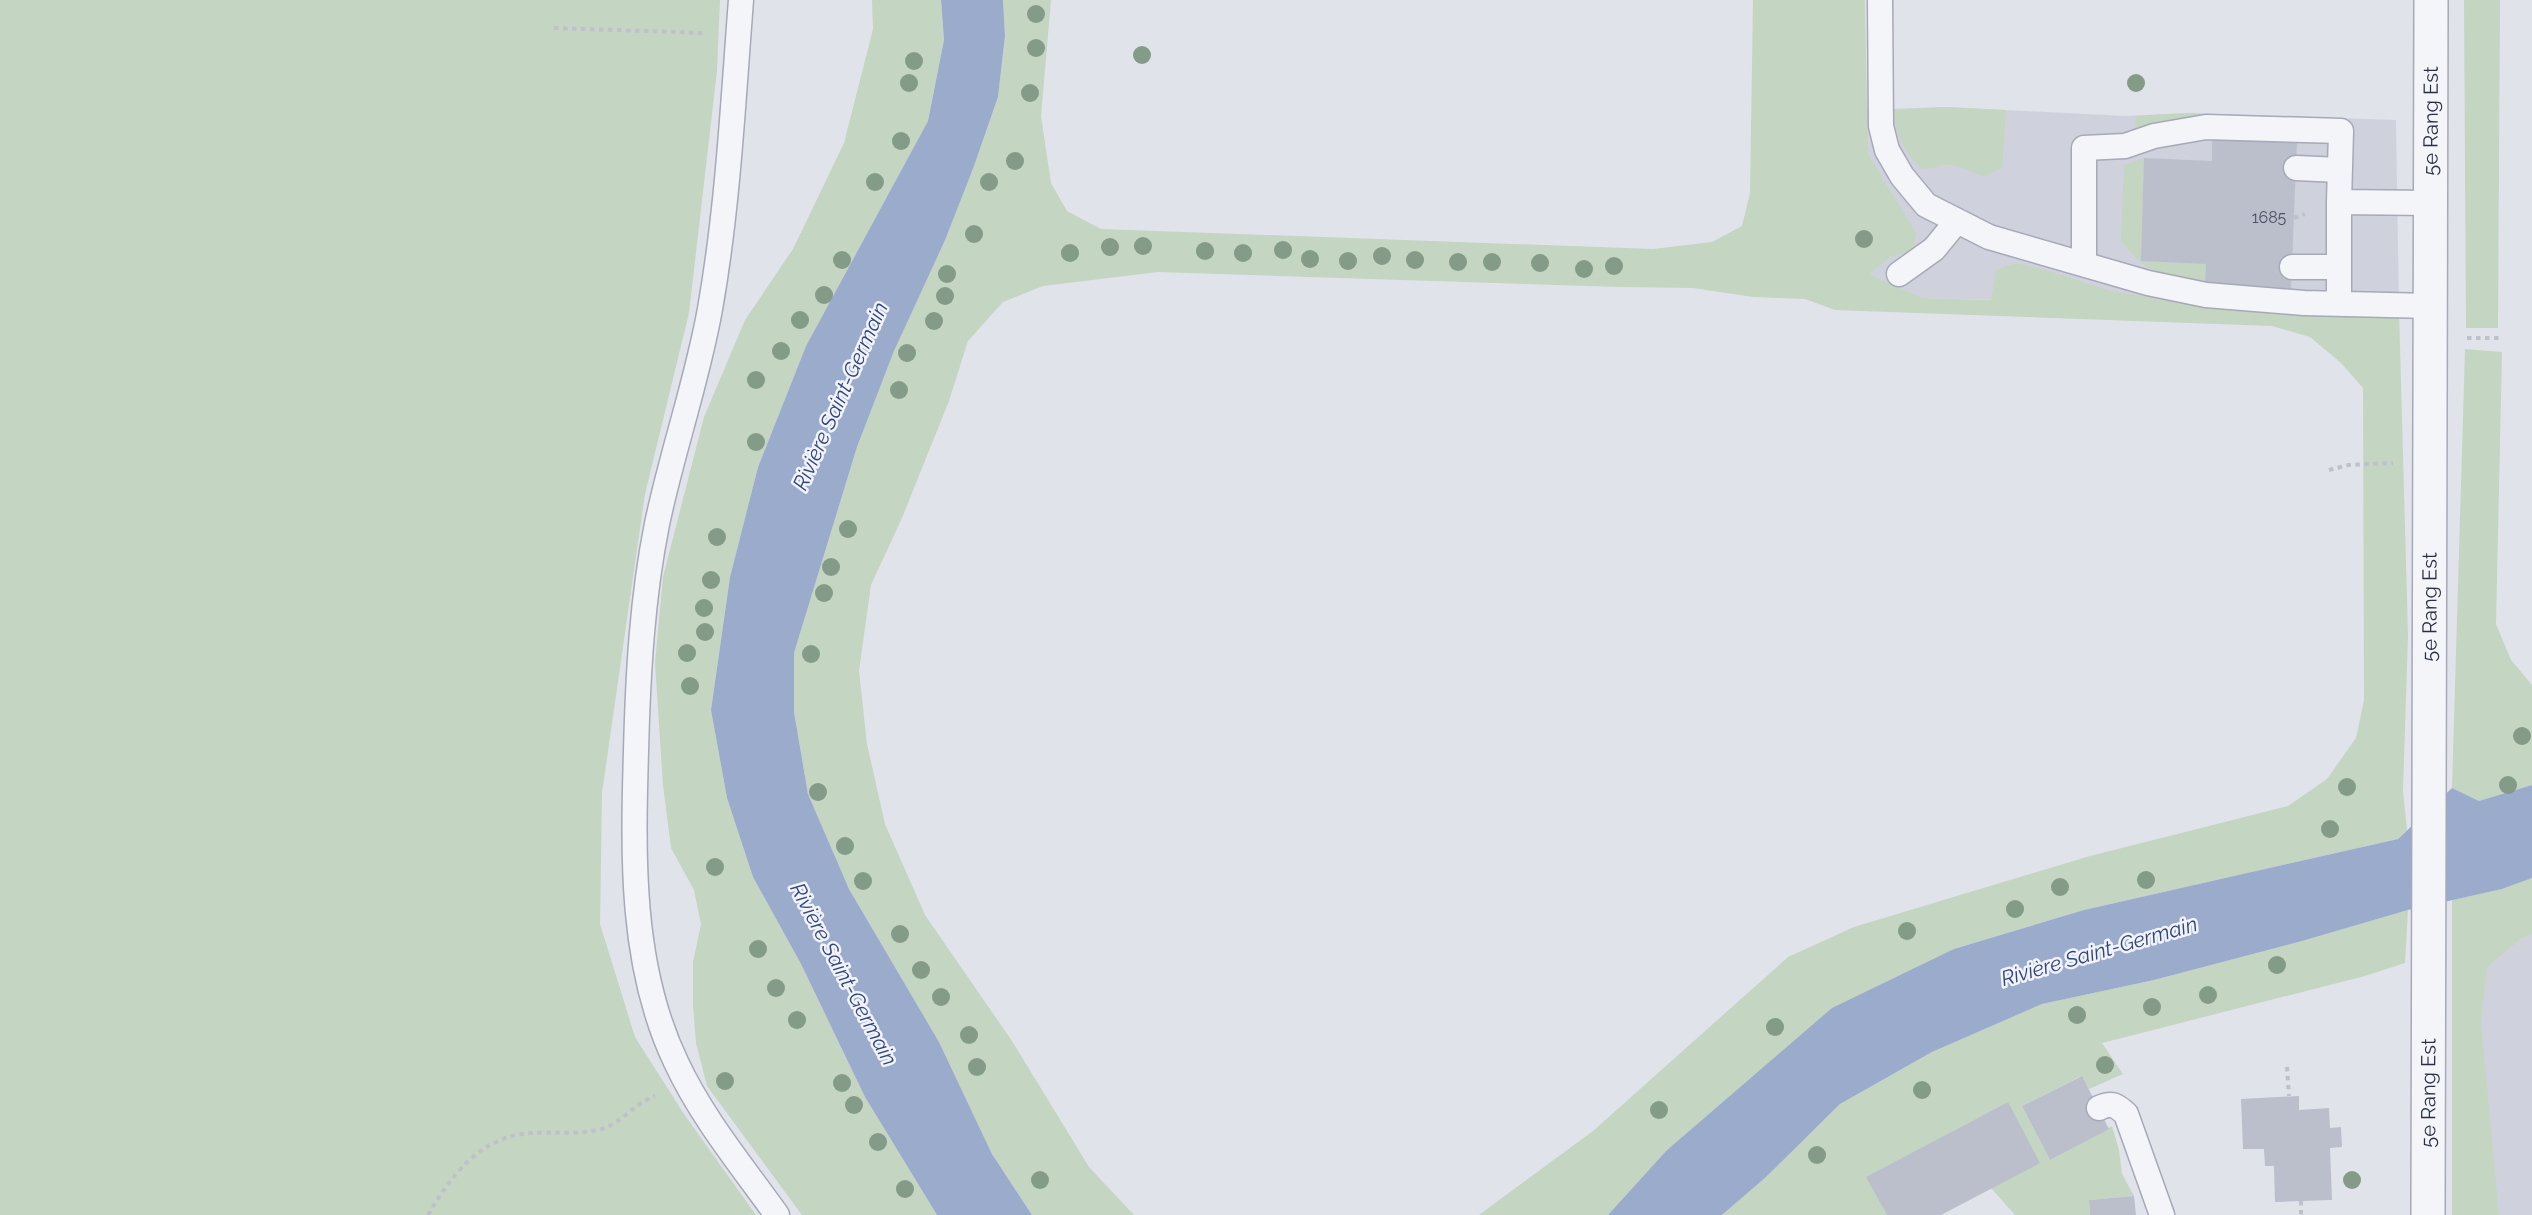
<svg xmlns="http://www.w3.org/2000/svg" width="2532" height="1215" viewBox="0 0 2532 1215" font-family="Raleway,sans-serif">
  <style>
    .built { fill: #cfd2dd }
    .green { fill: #c4d5c2 }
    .water { fill: #9babcc }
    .building { fill: #bbbecb }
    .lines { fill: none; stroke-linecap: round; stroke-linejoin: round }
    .service-casing { stroke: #a6a9b6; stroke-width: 27 }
    .tertiary-casing { stroke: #a6a9b6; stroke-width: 36 }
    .path { stroke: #bfc1ca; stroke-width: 4; stroke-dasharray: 4.5 4.5; stroke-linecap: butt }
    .service { stroke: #f4f5f9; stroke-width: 24 }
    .tertiary { stroke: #f4f5f9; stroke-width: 33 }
    .tree { fill: #839b87 }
    .labels { text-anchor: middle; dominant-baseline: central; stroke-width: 5; stroke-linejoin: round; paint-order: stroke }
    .number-label { font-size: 16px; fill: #4d5266 }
    .street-label { font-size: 20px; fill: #282e44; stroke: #f1f3f8 }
    .water-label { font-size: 21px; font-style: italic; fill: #30457a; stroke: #f1f3f8 }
  </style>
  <rect width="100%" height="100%" fill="#e1e3eb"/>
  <path class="built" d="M1945,107L2126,116L2187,113L2396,120L2399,310L1922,298L1824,289L1831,111Z
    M2532,934V1215H2452V942L2519,940Z"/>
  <path class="green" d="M0,0H720L717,71L689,313L645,494L602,793L600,924L635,1037L684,1114L756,1215H0Z
    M872,0H941L944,40L928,121L806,346L758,467L730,577L711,710L727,798L753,877L801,964L865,1097L937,1215H802L707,1086L696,1043L693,1005V962L701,924L694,890L671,848L663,785L655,663L663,577L704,417L745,320L793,249L844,143L873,29Z
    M1003,0H1051L1041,116L1051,183L1067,211L1101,229L1653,249L1712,242L1742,226L1750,193L1753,0H1865L1868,154L1916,233L1913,251L1892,256L1870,273L1873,276L1922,298L1991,300L1996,270L2015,263L2049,271L2111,291L2198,305L2399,310L2408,635L2403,791L2407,830L2398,839L2084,910L1954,949L1736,1092L1666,1151L1608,1215H1479L1593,1131L1788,957L1854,927L2090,856L2288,806L2327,779L2356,738L2364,700L2363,388L2341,363L2310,337L2272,326L1835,310L1805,299L1753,297L1693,288L1619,287L1158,272L1043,286L1003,302L968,341L949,401L902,518L871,585L859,671L867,744L885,824L925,915L1012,1041L1089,1167L1134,1215H1032L992,1154L939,1042L849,889L808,794L794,712V653L857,447L894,351L974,166L998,97L1005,36Z
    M2464,0H2500L2498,328H2466Z
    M1945,107L2006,110L2002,168L1983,177C1972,172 1959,164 1946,165C1938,165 1933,169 1922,169C1902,149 1897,137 1893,110Z
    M2187,113L2232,115L2185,123L2135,127L2136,116Z
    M2144,158L2141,261L2206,264L2205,285C2166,276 2147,275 2121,241L2124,165Z
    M2465,349L2502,352L2496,624L2511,660L2532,685V785L2479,801L2452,788Z
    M2532,878V934L2519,940L2487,967L2481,1022L2499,1215H2452V900L2502,889Z
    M2408,910L2405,963L2365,976L2102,1043L2123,1074L2089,1089L2081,1076L2022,1106L2050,1160L2112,1126L2119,1150L2122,1174L2134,1196L2089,1200L2090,1215H2015L1991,1188L2008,1102L1867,1177L1887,1215H1722L1766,1177L1840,1104L1932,1052L2042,1004L2154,980L2302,941Z"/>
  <path class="water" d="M941,0H1003L1005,36L998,97L974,166L945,240L894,351L857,447L794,653V712L808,794L849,889L939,1042L992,1154L1032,1215H937L865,1097L801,964L753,877L727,798L711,710L730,577L758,467L806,346L928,121L944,40Z
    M2532,785V878L2502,889L2408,910L2302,941L2154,980L2042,1004L1932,1052L1840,1104L1766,1177L1722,1215H1608L1666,1151L1832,1008L1954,949L2084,910L2398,839L2452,788L2479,801Z"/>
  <path class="building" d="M2212,137L2297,140L2291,289L2205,285L2206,264L2141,261L2144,158L2212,161Z
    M2082,1076L2109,1129L2050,1160L2022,1106Z
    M2299,1096V1110L2329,1108L2330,1128L2341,1127L2342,1147L2330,1148L2332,1200L2275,1202L2274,1166H2265L2264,1149H2243L2241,1099Z
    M2008,1102L2040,1163L1941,1215H1887L1866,1177Z
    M2134,1196L2136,1215H2090L2089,1200Z"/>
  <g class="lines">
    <g class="service-casing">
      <path id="service" d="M741,0C733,103 728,207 710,309C697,382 672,452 657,524C642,599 638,674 636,751C633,855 630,966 676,1062C702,1118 742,1166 777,1215
        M1880,0L1881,126L1887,150L1902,176L1926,205L1989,237L2148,283L2206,295L2304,303L2430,306
        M2296,168L2340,170
        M2084,264V148L2125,146L2154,136L2206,127L2341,131L2339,202L2431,203
        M2292,267H2339
        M1899,274L1934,249L1957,221
        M2339,303V202
        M2099,1108C2112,1102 2116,1105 2126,1114L2162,1215"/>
    </g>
    <g class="tertiary-casing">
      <g id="tertiary">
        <path id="s1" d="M2428,1215L2431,0"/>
      </g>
    </g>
    <path class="path" d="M554,28L705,33
      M2294,218L2305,214
      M2467,338H2500
      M2329,470L2348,465L2393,463
      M2287,1067L2289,1096
      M2301,1201V1215
      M428,1215C450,1178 476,1141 522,1134C548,1130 576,1136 601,1129C621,1124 634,1103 655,1096"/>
    <use href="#service" class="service"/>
    <use href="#tertiary" class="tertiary"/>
  </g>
  <g class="tree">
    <circle cx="1036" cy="14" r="9"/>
    <circle cx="1036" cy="48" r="9"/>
    <circle cx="1142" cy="55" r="9"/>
    <circle cx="914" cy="61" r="9"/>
    <circle cx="909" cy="83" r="9"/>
    <circle cx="2136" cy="83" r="9"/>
    <circle cx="1030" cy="93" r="9"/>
    <circle cx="901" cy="141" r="9"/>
    <circle cx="1015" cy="161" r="9"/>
    <circle cx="875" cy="182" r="9"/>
    <circle cx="989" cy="182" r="9"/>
    <circle cx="974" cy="234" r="9"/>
    <circle cx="1864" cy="239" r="9"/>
    <circle cx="1143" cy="246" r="9"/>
    <circle cx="1110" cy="247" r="9"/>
    <circle cx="1283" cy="250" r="9"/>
    <circle cx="1205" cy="251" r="9"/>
    <circle cx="1070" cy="253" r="9"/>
    <circle cx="1243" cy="253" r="9"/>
    <circle cx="1382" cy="256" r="9"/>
    <circle cx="1310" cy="259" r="9"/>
    <circle cx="842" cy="260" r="9"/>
    <circle cx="1415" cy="260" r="9"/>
    <circle cx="1348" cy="261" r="9"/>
    <circle cx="1458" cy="262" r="9"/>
    <circle cx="1492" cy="262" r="9"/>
    <circle cx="1540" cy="263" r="9"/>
    <circle cx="1614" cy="266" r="9"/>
    <circle cx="1584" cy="269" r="9"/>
    <circle cx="947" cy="274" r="9"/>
    <circle cx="824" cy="295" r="9"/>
    <circle cx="945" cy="296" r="9"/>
    <circle cx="800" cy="320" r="9"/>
    <circle cx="934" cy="321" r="9"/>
    <circle cx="781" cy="351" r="9"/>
    <circle cx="907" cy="353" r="9"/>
    <circle cx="756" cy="380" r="9"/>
    <circle cx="899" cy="390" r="9"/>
    <circle cx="756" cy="442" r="9"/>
    <circle cx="848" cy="529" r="9"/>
    <circle cx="717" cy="537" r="9"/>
    <circle cx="831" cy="567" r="9"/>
    <circle cx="711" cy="580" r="9"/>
    <circle cx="824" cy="593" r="9"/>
    <circle cx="704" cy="608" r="9"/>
    <circle cx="705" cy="632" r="9"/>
    <circle cx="687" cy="653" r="9"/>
    <circle cx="811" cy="654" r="9"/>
    <circle cx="690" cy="686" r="9"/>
    <circle cx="2522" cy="736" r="9"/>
    <circle cx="2508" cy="785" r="9"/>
    <circle cx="2347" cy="787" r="9"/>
    <circle cx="818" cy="792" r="9"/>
    <circle cx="2330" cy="829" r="9"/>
    <circle cx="845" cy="846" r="9"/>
    <circle cx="715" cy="867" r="9"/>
    <circle cx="2146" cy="880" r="9"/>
    <circle cx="863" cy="881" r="9"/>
    <circle cx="2060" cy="887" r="9"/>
    <circle cx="2015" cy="909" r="9"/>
    <circle cx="1907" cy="931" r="9"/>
    <circle cx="900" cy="934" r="9"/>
    <circle cx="758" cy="949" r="9"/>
    <circle cx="2277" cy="965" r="9"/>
    <circle cx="921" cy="970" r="9"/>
    <circle cx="776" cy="988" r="9"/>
    <circle cx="2208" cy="995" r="9"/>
    <circle cx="941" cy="997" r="9"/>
    <circle cx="2152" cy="1007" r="9"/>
    <circle cx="2077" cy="1015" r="9"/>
    <circle cx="797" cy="1020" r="9"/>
    <circle cx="1775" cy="1027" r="9"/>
    <circle cx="969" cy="1035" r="9"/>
    <circle cx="2105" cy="1065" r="9"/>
    <circle cx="977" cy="1067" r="9"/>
    <circle cx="725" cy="1081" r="9"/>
    <circle cx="842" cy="1083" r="9"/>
    <circle cx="1922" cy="1090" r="9"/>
    <circle cx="854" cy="1105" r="9"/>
    <circle cx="1659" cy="1110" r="9"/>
    <circle cx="878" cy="1142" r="9"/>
    <circle cx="1817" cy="1155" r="9"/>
    <circle cx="1040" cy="1180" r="9"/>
    <circle cx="2352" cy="1180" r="9"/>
    <circle cx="905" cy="1189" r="9"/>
  </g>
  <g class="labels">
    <g class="number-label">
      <text x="2269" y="217">1685</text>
    </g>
    <g class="street-label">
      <text stroke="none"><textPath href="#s1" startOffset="1094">5e Rang Est</textPath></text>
      <text stroke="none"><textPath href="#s1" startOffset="608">5e Rang Est</textPath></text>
      <text stroke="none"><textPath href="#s1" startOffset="122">5e Rang Est</textPath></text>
    </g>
    <g class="water-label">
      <text transform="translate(840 396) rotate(-66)">Rivière Saint-Germain</text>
      <text transform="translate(2099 951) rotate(-16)">Rivière Saint-Germain</text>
      <text transform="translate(844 974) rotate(62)">Rivière Saint-Germain</text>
    </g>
  </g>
</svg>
